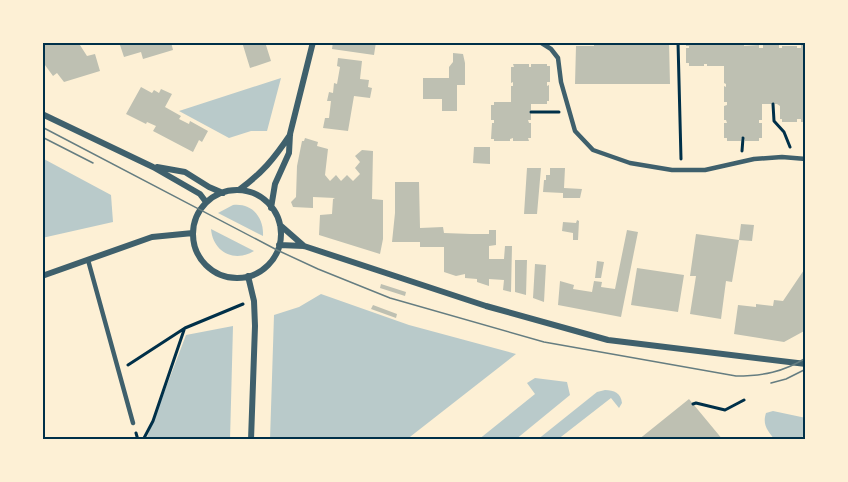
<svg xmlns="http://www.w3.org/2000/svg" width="848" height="482" viewBox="0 0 848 482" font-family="'Playfair Display',serif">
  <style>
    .green { fill: #b9caca }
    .building { fill: #bec0b2 }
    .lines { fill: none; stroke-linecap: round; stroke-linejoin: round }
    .path { stroke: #003049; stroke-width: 3 }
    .service { stroke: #3f606c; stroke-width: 4.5 }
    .minor { stroke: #3f606c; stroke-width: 6 }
    .tram { stroke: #657d81; stroke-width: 1.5 }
    .neatline { fill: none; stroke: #003049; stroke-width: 2 }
  </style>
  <rect width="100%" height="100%" fill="#fdf0d5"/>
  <path class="green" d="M281,78L267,131H251L229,138L179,111Z
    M42,158L111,195L113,222L42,238Z
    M233,205C252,203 264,217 263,236L218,213Z
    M211,229L254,251C234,263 213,252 211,229Z
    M321,294L409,325L516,354L406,440H270L274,315L299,307Z
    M233,326L230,440H146L186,335Z
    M535,378L567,382L570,395L515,440H478L535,394L527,383Z
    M605,390C614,390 621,393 622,403L619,408L611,398L557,440H537L597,392Z
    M773,411L806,418V432L800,440H775C768,431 762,425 766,413Z"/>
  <path class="building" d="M42,42H78L87,56L95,54L100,71L64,82L57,73L53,76L42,61Z
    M119,42H171L173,50L143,59L141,52L124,57Z
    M242,42H265L271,61L250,68Z
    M333,42H376L374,55L332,49Z
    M594,42H669L670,84H575L576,46H594Z
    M686,42H744V46L759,45V48H763V45H779V48H782V46H797V48H801V45H806V122H801V119H797V122H782V119H780V106L777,104H762V120H759V123H762V138H759V141H745L744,138H741V141H727V138H724V123H727L726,120H724V106L727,105V102H724V86L726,87V84L724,83V66H707V64H704V66H689V63H686V48H689V46H686Z
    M453,53L463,54L465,63V85H457V111H442V99H423V78H449V67L453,62Z
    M338,58L362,61L360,79L369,80L368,87L372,88L370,98L354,96L348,131L323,128L325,118H329L331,101H327L329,92L333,93L334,83L337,84L340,67L337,66Z
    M513,64H529V67H531V64H547V66H550V82H547V86L549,85V101H547V104H531V120H528L529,123H531V138H528L529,141H513V138L510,139V141H494V139H491L492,123H494V120H491V105H494V102H511V86H513V82L511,83V67H514Z
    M141,87L152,93L154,90L159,93L161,89L172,94L165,107L181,116L179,119L189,124L190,121L208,131L202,142L199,140L193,152L153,131L156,126L147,122L146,124L126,114Z
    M305,138L318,142L317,146L328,149L325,175L330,181L336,175L341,181L347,175L353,181L360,174L355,168L360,162L355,156L362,150L373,151L372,199L383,200V239L380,254L319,235L320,215L332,214L333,199L335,198L313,197V208L293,207L291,202L296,197L297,166L302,141H304Z
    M474,147H490V164L473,163Z
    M527,168H541L537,214H524Z
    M550,168H565L564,188L582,189L580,198H563V193L543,192L544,180H546V175H550Z
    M395,182H419L420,228L443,227L444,233L471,234H489V230H496V245L489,246V259H504L505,246H512L511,292L503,290L504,280L489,279V286L477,282V279L465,278V274L456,276L444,272V247H420V242H392L395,213Z
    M577,220L579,221L578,240H573V233L562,231L563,222L576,223Z
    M741,224L754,225L752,241L739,240Z
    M627,230L638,232L621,317L558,305L560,281L574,285L573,289L592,292L594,281L602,282L601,287L615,289Z
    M696,234L739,240L732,282L726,281L721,319L690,314L696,276H690Z
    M515,260H527L526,295L515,292Z
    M597,261L604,262L601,278H595Z
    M535,264L546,265L544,302L533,298Z
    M806,267V330L784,342L734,334L738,305L756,307V304L773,306L774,300L783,301Z
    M637,268L684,275L678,312L631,305Z
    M381,284L406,292L405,296L380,288Z
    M373,305L397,314L396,318L371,309Z
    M689,399L723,440H638Z"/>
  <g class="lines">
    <path class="path" d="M678,42L681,159
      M561,43L583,42
      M773,104L774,121L784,132L790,147
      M531,112H559
      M742,151L743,138
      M128,365L185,328L243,304
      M693,404L696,403L725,410L744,400
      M136,433L138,440
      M143,440L153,421L184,330"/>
    <path class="service" d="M540,42L551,49L558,58L561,82L575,131L593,150L630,163L672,170H705L754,159L782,157L806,159
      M88,260L133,423"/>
    <path class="minor" d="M42,114L153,167L200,194L206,202
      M157,167L185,172L209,187L223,193
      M239,190C263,172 273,160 290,135
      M193 234a44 44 0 1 1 88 0a44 44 0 1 1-88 0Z
      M271,208L275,184L289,153L290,134L313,42
      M280,225L304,246
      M279,245L304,246L486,306L608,340L806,364
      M42,276L152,237L193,233
      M248,276L254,301L255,326L251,440"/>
    <path class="tram" d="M42,127L277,250L318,269L390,298L544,342L736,376C763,376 783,372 806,358
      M42,137L93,163
      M771,383L786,379L806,369"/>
  </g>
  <rect width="848" height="482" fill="none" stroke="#fdf0d5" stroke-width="87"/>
  <rect x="44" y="44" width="760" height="394" class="neatline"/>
</svg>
